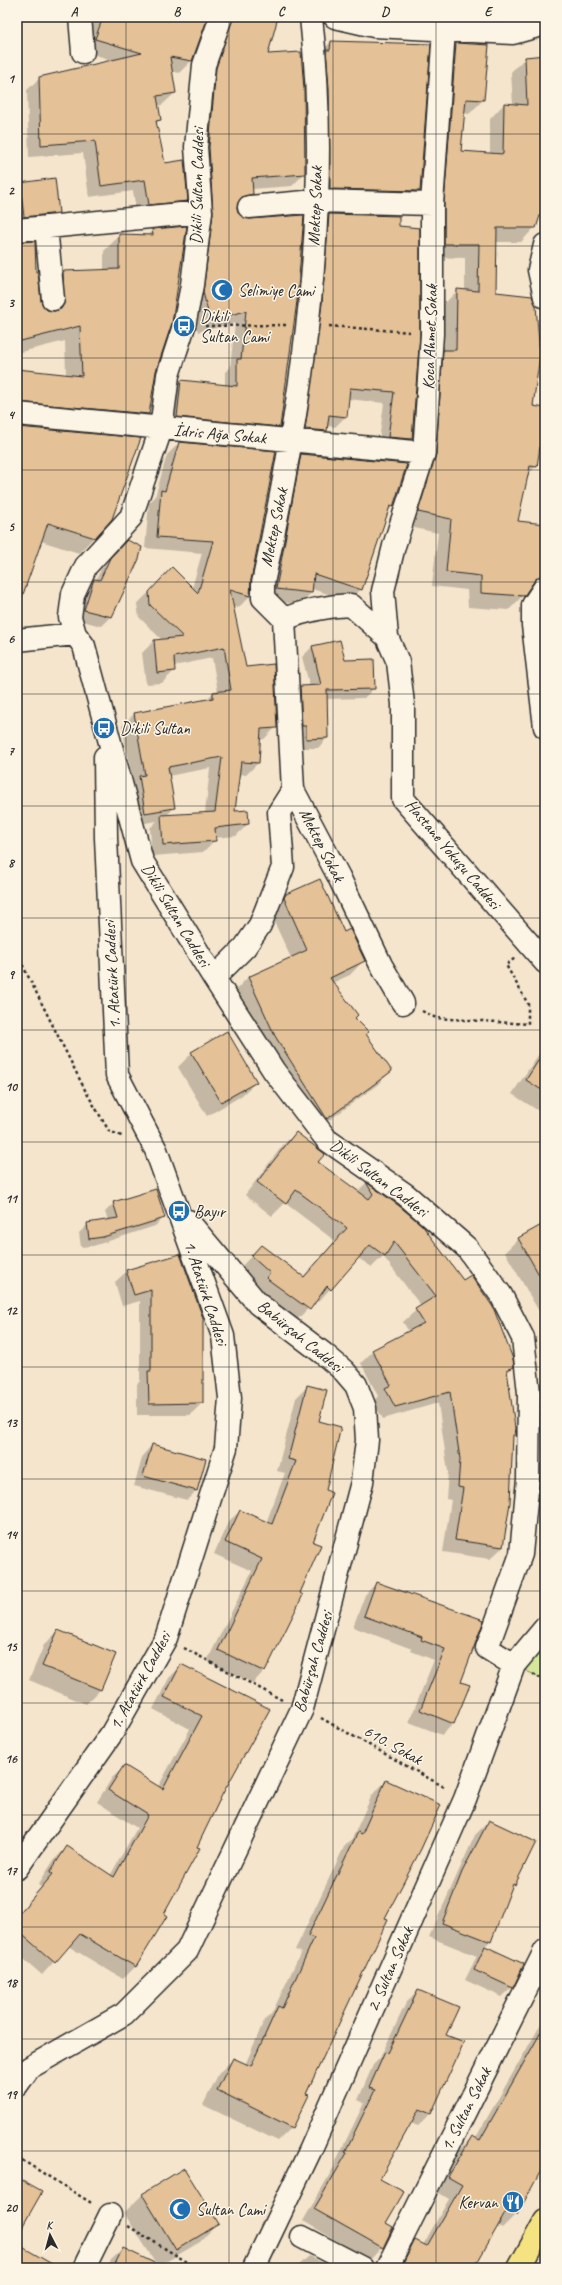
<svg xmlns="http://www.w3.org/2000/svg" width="562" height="2285" viewBox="0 0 562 2285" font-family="Caveat,sans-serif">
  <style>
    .green { fill: #d6e79b; stroke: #808963 }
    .shadow { fill: #0003; fill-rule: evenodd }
    .building { fill: #e4c196; stroke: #2b2b2b }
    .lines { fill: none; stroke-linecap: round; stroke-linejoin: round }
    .minor-casing { stroke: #2b2b2b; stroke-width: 25 }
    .primary-casing { stroke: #2b2b2b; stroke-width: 25 }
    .path { stroke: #2b2b2b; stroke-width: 2.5; stroke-dasharray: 3 3; stroke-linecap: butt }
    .minor { stroke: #fcf5e5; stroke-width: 22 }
    .primary { stroke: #f5e382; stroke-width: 22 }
    .grid { fill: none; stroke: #2b2b2b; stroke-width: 1; stroke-opacity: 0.55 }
    .labels { text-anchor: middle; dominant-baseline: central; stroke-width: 3; stroke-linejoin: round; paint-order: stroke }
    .street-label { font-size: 17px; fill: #2b2b2b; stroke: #fcf5e5 }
    .poi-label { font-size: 17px; fill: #2b2b2b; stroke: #fcf5e5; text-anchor: start }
    .neatline { fill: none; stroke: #2b2b2b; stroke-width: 1.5 }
    .grid-label { font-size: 13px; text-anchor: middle; font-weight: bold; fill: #2b2b2b }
  </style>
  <rect width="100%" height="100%" fill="#f5e5cd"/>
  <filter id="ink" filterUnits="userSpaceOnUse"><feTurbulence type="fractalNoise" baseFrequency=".025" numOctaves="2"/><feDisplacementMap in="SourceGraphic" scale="8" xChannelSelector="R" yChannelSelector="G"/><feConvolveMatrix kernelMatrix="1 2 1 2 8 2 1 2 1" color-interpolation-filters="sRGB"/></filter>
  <g filter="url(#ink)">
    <path class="green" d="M545,1628V1680L514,1665Z"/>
    <path class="shadow" d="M96,17H208L191,61L179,73L171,71L175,93L162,105H157L160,119L156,124L164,164L187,200L174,213L137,216L133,191L89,197L83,153L29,157L27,90L40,78L115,61L83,51Z
      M208,17H277L266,55L304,174L292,186L251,189L252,194L239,206L235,207L279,426L267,438L165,429L169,393L181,381L225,386V372L230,368L235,323L198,332L192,305L197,160L218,21Z
      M346,17H540L530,27Z
      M331,42L419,191L408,202L319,199L320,53Z
      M456,44L483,100L469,114L464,113L460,152L490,154V119L504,104L513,105L511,72L525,58L545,56V198L535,227L521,242H496L495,293L545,440L539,446L536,466L527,476L517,522L545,525V577L533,589L528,590L509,610L468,607L467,590L432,586L438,533L405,526L430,365L443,352L444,304L458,290H465V258L431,257L442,58Z
      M54,179L58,213L49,223L17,226V187L20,184Z
      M329,215L398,227L411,439L401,450L378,448L384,403L348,399L346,416L335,427L327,426L326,431L315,442L295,440L318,226Z
      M186,227L155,371L148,414L133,429L17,418V370L66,375L65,341L17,353V246L19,243L35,273L40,301L49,312L48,287L63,272L104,270V251L120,235L147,236L153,230Z
      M17,428L94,537L79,553L41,541L17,607Z
      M179,443L250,580V596L238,608L232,606L245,668L276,727L264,739L259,740L258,763L246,775L239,774L234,812L248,824L236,836L214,838V841L203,852L152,856L150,828L157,821L133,825L127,789L133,783L122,726L134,714L205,701L213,693L218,692L212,658L174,666V671L162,683L146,684L142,653L154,641L162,640L139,617L137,604L173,569L192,588L202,553L145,548L149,503L155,497L167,455ZM210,768L205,813L166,816L174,808L168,776Z
      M302,455L393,506L387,512L361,589L350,601L312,589L311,593L300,604L264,601L290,467Z
      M117,551L111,616L101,626L75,619L85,589L96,580L101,569Z
      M339,641L344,661L374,688L364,698L326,699L327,738L318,748H297L291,697L300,687H310L302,657L312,647Z
      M286,895L343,933L364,960L350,975L332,983L391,1071L377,1085L312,1133L234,992L248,977L291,958L270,913Z
      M545,1045V1115L512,1094Z
      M192,1053L256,1082L241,1096L207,1116L178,1067Z
      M296,1133L317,1162L357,1192L366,1183L398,1206L513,1367L507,1373L515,1434L512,1437L503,1547L490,1559L443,1552L451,1500L446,1499L448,1472L438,1403L383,1419L373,1402L378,1396L361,1363L373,1351L409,1332L403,1322L421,1306L383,1256L372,1267L358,1258L330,1289L318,1302L316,1300L296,1321L254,1291L258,1286L239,1269L261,1246L303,1277L335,1241L285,1203L272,1216L245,1195L283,1145Z
      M114,1203L164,1217L155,1226L93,1246L81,1247L79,1233L88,1224L108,1221L105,1212Z
      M545,1224V1322L505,1252L518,1239Z
      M179,1255L202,1403L190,1415H137V1384L140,1381V1301L122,1306L115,1282L127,1271Z
      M545,1367V1412L544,1368Z
      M308,1386L318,1422L264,1671L253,1683L207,1661L252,1571L214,1554L228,1522L240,1511L266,1523L285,1473L277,1471L296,1398Z
      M545,1443V1559L539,1558L545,1494H542Z
      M152,1445L197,1490L187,1500L134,1486L143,1455Z
      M376,1583L483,1621L460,1682L453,1724L442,1735L409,1722L434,1660L411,1651L412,1649L353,1627L365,1595Z
      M58,1631L115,1654L100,1690L86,1704L29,1680L44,1645Z
      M182,1665L269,1710L221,1794L163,1915L165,1916L135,1967L123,1979L68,1946L42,1975L17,1953V1915L41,1887L38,1885L54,1860L67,1847L110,1876L137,1828L97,1802L112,1778L125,1766L158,1787L190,1729L153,1709L169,1678Z
      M386,1781L384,1918L292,2127L278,2141L203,2105L219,2073L233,2059L245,2065L264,2021L272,2013L301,1952L295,1950L344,1847L352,1839L372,1795Z
      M489,1821L514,1884L511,1888L490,1941L484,1947L523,1965L512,1987L502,1997L465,1980L477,1956L429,1937L475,1835Z
      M418,1991L445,2035L463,2043L430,2114L418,2126L410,2123L379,2179L385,2224L382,2247L370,2260L303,2221L335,2165H334L364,2103L358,2100L373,2065L380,2058L406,2003Z
      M545,2017V2162L516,2214L502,2228L497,2225L473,2268H395L402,2254L415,2241L423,2245L449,2199L436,2191L458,2151L472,2137L475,2139Z
      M184,2169L217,2224L200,2242L159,2266L163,2268H108L111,2260L123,2249L157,2265L124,2213L142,2195Z
      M17,2179L23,2224L25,2225L17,2240Z
      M309,2256L333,2268H296Z"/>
    <path class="building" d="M103,17H208L192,61L170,57L176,93L157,96L161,120L156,121L165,163L184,160L188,201L149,205L145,180L101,186L95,141L41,145L39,77L142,53L95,39Z
      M233,17H278L268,54L301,52L304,89L305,174L252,178L253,194L242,197L237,208L239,214L250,219L304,215L297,301L280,427L177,417L181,380L237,386V359H241L246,311L210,320L203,292L213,213L209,147L216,68Z
      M331,41L431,44L420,191L330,189L329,88L326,50H330Z
      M456,43L489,45L484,100L466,99L461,151L503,154L504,103L527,105L525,57L545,55V201L536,228H497L496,292L532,296L536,306L540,355L533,406L545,408V441L541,440L537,467L530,466L518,521L545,524V575L535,580L524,596L481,593V576L446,572L451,519L418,512L436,454L443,350H456L457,289L478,291L479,244H444V204Z
      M55,178L59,213L24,217L20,183Z
      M329,214L399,216V226L420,228V334L412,439L388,437L394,392L350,388L347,417L329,415L327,431L305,429L322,303Z
      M187,226L172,323L156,371L149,414L17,402V369L82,376L80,326L17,342V248L19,242L35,241L36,272H38L41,301L47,310L54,311L61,309L64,304L63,271L119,269V234L153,235L152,229Z
      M17,427L141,438L112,519L95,538L48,523L20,603H17Z
      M179,442L276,451L251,580L250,596L230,590L246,667L274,664L277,728L261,729L259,763L241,762L235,811L248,810L249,824L215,828L216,841L163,845L161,815L215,812L222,757L168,767L175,808L145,813L139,776L145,775L134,713L213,698V692L231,690L224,647L174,657L175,671L157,673L154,640L183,637L150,605L149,592L172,567L198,593L213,541L157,537L161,490L165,491Z
      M301,454L407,464L393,507L390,506L362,590L314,574L312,593L276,589Z
      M127,540L142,547L139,559L112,617L84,610L94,579L100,580L110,558Z
      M340,640L345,660L374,659L375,689L327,690L328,738L306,739V726H302L300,686L321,685L312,646Z
      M320,879L344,932L350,929L365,961L330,978L358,1015L355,1018L369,1032L366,1034L392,1071L327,1119L275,1036L248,977L307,950L284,898L286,894Z
      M227,1031L257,1082L221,1102L191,1052Z
      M545,1050V1092L526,1080Z
      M296,1132L325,1154L318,1162L369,1199L373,1194L366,1182L398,1205L422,1225L463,1280L471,1275L493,1307L513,1359L514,1367L507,1370L516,1435H513L510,1503L503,1547L455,1540L463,1488L458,1487L460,1459L450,1392L395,1407L385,1388L391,1385L372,1350L424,1323L415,1309L436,1296L394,1242L385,1256L370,1245L331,1290L327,1286L310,1310L266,1278L270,1273L251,1256L261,1245L304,1277L347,1228L296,1190L286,1204L257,1182Z
      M156,1189L165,1218L103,1237L89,1239L87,1223L118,1218L113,1202Z
      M545,1223V1285L518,1238Z
      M180,1254L203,1318V1403L149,1404L148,1371H151V1290L134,1295L126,1270Z
      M307,1385L327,1390L319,1421L341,1427L326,1490L332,1493L313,1542L321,1545L300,1593L303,1595L265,1672L218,1650L262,1559L225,1542L240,1510L272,1524L296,1461L288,1459Z
      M152,1444L206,1459L197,1491L143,1476Z
      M376,1582L484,1620L461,1682L470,1685L454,1724L420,1710L445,1649L421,1640L422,1637L364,1616Z
      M58,1630L116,1654L101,1690L42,1666Z
      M181,1664L270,1709L222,1795L197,1847L200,1848L164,1914L167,1916L136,1967L80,1934L55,1963L17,1930V1916L53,1874L50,1872L67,1846L114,1877L148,1815L108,1790L124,1765L163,1789L202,1716L164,1697Z
      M386,1780L441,1805L421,1849L385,1918L388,1919L306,2094L309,2095L293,2128L217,2090L233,2058L251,2066L278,2006L282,2008L314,1938L308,1936L336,1877L358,1832L362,1834Z
      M489,1820L536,1842L515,1885L513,1884L491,1942L442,1923L462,1872Z
      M485,1946L524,1964L513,1988L474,1970Z
      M418,1990L459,2007L446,2035L464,2042L431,2114L419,2109L380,2179L404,2192L386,2223L393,2227L383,2248L314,2209L347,2153L345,2152L375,2090L369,2088L385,2052L388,2053Z
      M545,2025V2163L517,2215L507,2210L474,2268H401L415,2240L427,2246L462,2185L448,2177L472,2136L480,2140Z
      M184,2168L219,2224L176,2250L142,2194Z
      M17,2178L42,2192L17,2236Z
      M17,2244L59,2268H17Z
      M123,2248L165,2268H113Z"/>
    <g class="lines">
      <g class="minor-casing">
        <path id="minor" d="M80,17L83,52
          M221,17L204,65L196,147L201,212L192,285L184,326L168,375L161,429L131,517L86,566L73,594L70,617L75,634L84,646L142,861L214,978L274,1071L327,1140L406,1195L467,1248L501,1295L523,1338L529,1393L528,1479L521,1554L487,1648L514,1665
          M311,17C332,206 303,399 263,583V598L284,619L293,790L339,877L381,965L403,1003
          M335,17L374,26L513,33L545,24
          M444,30L432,204V334L424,453L394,546L383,591L387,637L398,662L403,704V799L545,962
          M249,207L316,201L432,204
          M46,227L53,299
          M17,230L201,212
          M545,245L539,270L545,297
          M17,414L424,453
          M545,587L533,605V625L545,727
          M284,619C306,610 327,606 351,605L387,637
          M17,640L75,634
          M214,978L245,947L260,925L283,867L279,812L293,790
          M17,1868L112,1733L166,1638L226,1448L230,1398L223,1336L156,1150L117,1075L106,838L105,757
          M17,2085L29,2068L124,2014L187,1951L302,1709L362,1482L367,1440L365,1408L356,1385L344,1371L324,1354L258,1304L188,1221
          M302,2237L362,2268
          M84,2268L110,2215
          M254,2268L310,2151L465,1799L514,1665L545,1628
          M387,2268L545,1951"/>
      </g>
      <g class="primary-casing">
        <path id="primary" d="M519,2268L545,2221"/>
      </g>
      <path class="path" d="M205,326L286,325
        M329,326L410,332
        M17,954L85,1090L109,1131L124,1137
        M422,1011L436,1018L528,1024V1004L506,965L515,958
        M184,1648L282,1700
        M533,1674L545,1680
        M321,1718L446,1788
        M17,2157L93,2204
        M128,2226L197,2268"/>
      <use href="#minor" class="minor"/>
      <use href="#primary" class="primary"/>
    </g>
  </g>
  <path class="grid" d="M126,17V2268M229,17V2268M333,17V2268M436,17V2268M17,134H545M17,246H545M17,358H545M17,470H545M17,582H545M17,694H545M17,806H545M17,918H545M17,1030H545M17,1142H545M17,1255H545M17,1367H545M17,1479H545M17,1591H545M17,1703H545M17,1815H545M17,1927H545M17,2039H545M17,2151H545"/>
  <defs>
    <g id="mosque-disc" transform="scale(1.15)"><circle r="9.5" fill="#1f6fb2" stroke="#fcf5e5"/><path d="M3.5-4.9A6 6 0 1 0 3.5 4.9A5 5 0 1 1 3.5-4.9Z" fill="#fff"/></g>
    <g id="bus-disc" transform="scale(1.15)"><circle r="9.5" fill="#1f6fb2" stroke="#fcf5e5"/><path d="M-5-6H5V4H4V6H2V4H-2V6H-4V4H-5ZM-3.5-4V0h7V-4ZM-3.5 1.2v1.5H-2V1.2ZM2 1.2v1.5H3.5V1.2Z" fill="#fff"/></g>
    <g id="restaurant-disc" transform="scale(1.15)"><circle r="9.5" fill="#1f6fb2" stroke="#fcf5e5"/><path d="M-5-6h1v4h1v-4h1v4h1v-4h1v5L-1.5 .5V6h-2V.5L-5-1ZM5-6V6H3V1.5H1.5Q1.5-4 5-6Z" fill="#fff"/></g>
  </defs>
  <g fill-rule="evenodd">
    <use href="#mosque-disc" x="222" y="290"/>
    <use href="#bus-disc" x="184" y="326"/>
    <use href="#bus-disc" x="104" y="728"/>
    <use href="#bus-disc" x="179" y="1211"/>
    <use href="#restaurant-disc" x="513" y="2202"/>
    <use href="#mosque-disc" x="180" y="2209"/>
  </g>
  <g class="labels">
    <g class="street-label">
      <text transform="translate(197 186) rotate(-89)">Dikili Sultan Caddesi</text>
      <text transform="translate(315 206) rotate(-88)">Mektep Sokak</text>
      <text transform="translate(430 337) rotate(-88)">Koca Ahmet Sokak</text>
      <text transform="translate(220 434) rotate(5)">İdris Ağa Sokak</text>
      <text transform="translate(274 527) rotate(-78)">Mektep Sokak</text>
      <text transform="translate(322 845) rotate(63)">Mektep Sokak</text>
      <text transform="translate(453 854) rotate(50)">Hastane Yokuşu Caddesi</text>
      <text transform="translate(176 915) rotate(59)">Dikili Sultan Caddesi</text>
      <text transform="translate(112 975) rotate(-93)">1. Atatürk Caddesi</text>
      <text transform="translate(379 1178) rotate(37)">Dikili Sultan Caddesi</text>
      <text transform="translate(206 1293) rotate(72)">1. Atatürk Caddesi</text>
      <text transform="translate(300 1336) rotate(39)">Babürşah Caddesi</text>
      <text transform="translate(313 1662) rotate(-74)">Babürşah Caddesi</text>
      <text transform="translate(140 1681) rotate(-61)">1. Atatürk Caddesi</text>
      <text transform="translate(393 1745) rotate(29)">610. Sokak</text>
      <text transform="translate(390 1969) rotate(-66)">2. Sultan Sokak</text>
      <text transform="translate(466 2109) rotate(-63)">1. Sultan Sokak</text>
    </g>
    <g class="poi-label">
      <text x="238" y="290">Selimiye Cami</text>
      <text x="200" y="316">Dikili<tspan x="200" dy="20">Sultan Cami</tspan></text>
      <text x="120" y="728">Dikili Sultan</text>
      <text x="194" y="1211">Bayır</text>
      <text x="498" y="2202" text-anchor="end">Kervan</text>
      <text x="196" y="2209">Sultan Cami</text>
    </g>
  </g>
  <rect width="562" height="2285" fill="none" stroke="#fcf5e5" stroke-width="44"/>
  <g transform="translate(50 2235) rotate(354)" stroke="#fcf5e5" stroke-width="3" paint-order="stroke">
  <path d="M0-3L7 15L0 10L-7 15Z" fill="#2b2b2b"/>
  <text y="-6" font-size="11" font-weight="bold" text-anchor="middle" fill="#2b2b2b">K</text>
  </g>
  <rect x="22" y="22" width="518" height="2241" class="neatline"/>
  <g class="grid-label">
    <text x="74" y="16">A</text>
    <text x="177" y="16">B</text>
    <text x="281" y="16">C</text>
    <text x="385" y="16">D</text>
    <text x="488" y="16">E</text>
    <text x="11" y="83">1</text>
    <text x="11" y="195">2</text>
    <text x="11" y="307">3</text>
    <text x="11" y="419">4</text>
    <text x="11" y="531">5</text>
    <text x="11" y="643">6</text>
    <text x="11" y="755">7</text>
    <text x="11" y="867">8</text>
    <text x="11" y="979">9</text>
    <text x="11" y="1091">10</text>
    <text x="11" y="1203">11</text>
    <text x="11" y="1315">12</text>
    <text x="11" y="1427">13</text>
    <text x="11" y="1539">14</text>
    <text x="11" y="1651">15</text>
    <text x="11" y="1763">16</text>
    <text x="11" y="1875">17</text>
    <text x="11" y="1987">18</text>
    <text x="11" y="2099">19</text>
    <text x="11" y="2212">20</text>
  </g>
</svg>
